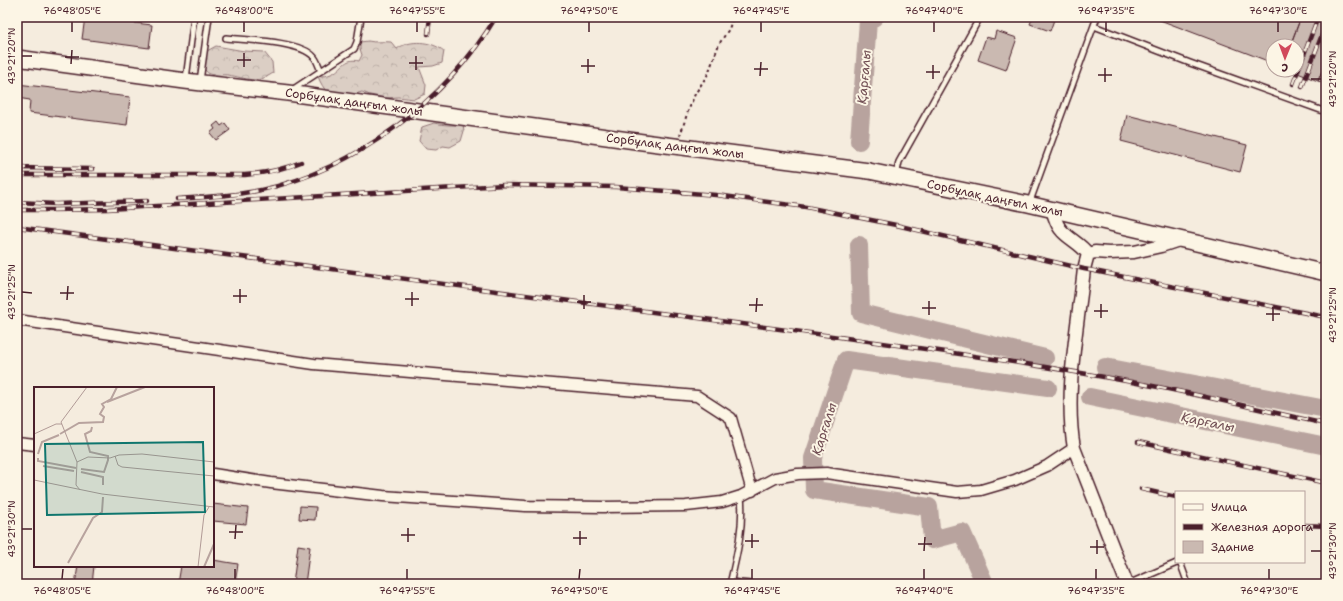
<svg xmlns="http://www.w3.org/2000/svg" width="1343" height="601" viewBox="0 0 1343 601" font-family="'Shantell Sans',sans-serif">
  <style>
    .forest { fill: url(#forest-crowns); stroke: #927678 }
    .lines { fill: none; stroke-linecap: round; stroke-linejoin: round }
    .river { stroke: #b8a39e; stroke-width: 18 }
    .building { fill: #cab9b1; stroke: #4a1f2b }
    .service-casing { stroke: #4a1f2b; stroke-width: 8 }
    .minor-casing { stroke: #4a1f2b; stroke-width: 13 }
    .tertiary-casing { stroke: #4a1f2b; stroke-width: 15 }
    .primary-casing { stroke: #4a1f2b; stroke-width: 18 }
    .path { stroke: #4a1f2b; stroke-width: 2; stroke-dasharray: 3 3; stroke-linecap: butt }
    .service { stroke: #fcf5e5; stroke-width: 5 }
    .minor { stroke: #fcf5e5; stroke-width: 10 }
    .tertiary { stroke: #fcf5e5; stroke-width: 12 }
    .primary { stroke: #fcf5e5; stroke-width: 15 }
    .rail-casing { stroke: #4a1f2b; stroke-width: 4.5 }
    .rail { stroke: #fcf5e5; stroke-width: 3; stroke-dasharray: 9; stroke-linecap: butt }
    .ticks { fill: none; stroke: #4a1f2b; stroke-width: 1.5 }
    .labels { text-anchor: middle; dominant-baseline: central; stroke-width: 4; stroke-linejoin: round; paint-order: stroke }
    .street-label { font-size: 12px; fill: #4a1f2b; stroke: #fcf5e5 }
    .water-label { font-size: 13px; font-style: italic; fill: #704d53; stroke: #fcf5e5 }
    .inset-river { fill: none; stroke: #b8a39e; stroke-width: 2 }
    .inset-road { fill: none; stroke: #b19a96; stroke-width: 1 }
    .view { fill: #0f766e; fill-opacity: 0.15; stroke: #0f766e; stroke-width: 2 }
    .inset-edge { fill: none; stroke: #4a1f2b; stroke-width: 2 }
    .neatline { fill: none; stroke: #4a1f2b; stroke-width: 1.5 }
    .ticks-label { font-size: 10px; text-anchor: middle; fill: #4a1f2b }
  </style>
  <defs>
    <pattern id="forest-crowns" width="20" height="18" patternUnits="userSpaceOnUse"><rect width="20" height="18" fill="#dbcec4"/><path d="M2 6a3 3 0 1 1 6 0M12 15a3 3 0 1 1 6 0" fill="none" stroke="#bdb0a9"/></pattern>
  </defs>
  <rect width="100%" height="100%" fill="#f5ecde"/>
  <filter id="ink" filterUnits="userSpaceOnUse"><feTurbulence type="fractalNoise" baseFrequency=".025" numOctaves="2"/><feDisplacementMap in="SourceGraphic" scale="8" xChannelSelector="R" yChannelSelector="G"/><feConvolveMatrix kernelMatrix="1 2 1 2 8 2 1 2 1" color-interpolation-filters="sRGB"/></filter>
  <g filter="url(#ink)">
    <path class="forest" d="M368,41C376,43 382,41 391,42L397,49C410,39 431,41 444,51L442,63L433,66L419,67L426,85L425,94L414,99L398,97L386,98L370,95L362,92L351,95L328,94C324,88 320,83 318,76C322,76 327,76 331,74C342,70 344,57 359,61L362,55L360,49V42Z
      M216,46L244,51L264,52L272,62L273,73C256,85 247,78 228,75C223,74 215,76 210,74C203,71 202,64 201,58L207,51Z
      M434,123C444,125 452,126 463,124L464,131L461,141L450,147L443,146L436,150L426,149L419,141L422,127Z"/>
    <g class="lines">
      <path class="river" d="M859,141L868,21L875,17
        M859,245L861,313L1045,358
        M1105,367L1326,409
        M1090,397L1326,446
        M985,584L962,532L932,540L929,507L814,490L813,458L846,360L1048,388"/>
    </g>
    <path class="building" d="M85,17L152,25L149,48L82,39Z
      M1033,17H1055L1050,31L1030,24Z
      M1152,17H1301L1290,46H1273V63Z
      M1301,17H1326V61L1318,81L1290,70H1297V46H1290Z
      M996,31L1017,38L1006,70L978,60L986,37L994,39Z
      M1326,61V84L1318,81Z
      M17,84L130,97L127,125L29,113L30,100L17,98Z
      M1127,115L1247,145L1240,172L1121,141Z
      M218,122L221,126L225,123L230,130L216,140L210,133L215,129L213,126Z
      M213,504L248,508L246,524L213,521Z
      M300,506L316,507L315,520L299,519Z
      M298,545L310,547L305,584H293Z
      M213,560L238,564L235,584H178L181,566H213Z
      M78,566H94L92,584H75Z"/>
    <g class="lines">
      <g class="service-casing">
        <path id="service" d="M1094,26L1190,63L1326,112
          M226,38C247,40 301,41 314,57C317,60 319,67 321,71
          M186,79L194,17
          M200,81L209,17
          M292,90L354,49L357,42L361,17
          M896,176L899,162L980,17
          M1029,204L1097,17
          M1180,562L1188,584
          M730,582L751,584
          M730,584C737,555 744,525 741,496
          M1128,584L1179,562"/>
      </g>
      <g class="minor-casing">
        <path id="minor" d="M17,320L314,364L697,396L731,418L752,491
          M17,443L35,445
          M213,474L271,483L383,496L525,506L603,507L686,506L722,502L741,496L775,478L798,474L826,473L957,492L981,490L1015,480L1047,466L1074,448"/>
      </g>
      <g class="tertiary-casing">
        <path id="tertiary" d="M1052,210C1055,217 1056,225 1062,231C1069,239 1081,244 1088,254L1084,269C1078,325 1064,392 1074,448L1127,584
          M1088,254L1095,252L1109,253L1134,252L1161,246L1182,239"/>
      </g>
      <g class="primary-casing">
        <path id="primary" d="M17,58L185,81L288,93L643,142L869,171L1028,204L1326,273"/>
      </g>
      <path class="path" d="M680,136L687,114L695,94L708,74L719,44L729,29L733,17"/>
      <use href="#service" class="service"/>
      <use href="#minor" class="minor"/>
      <use href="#tertiary" class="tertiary"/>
      <use href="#primary" class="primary"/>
      <g class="rail-casing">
        <path id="rail" d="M428,34L430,17
          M1293,84L1318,17
          M1302,87L1326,24
          M17,168L93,169
          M17,175H245C265,173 282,170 301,162
          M177,199C205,197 234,196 261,190C357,169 446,100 496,17
          M17,202L56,204L147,201
          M17,210H53L108,209L504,185L616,187L716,195L806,207L896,225L1084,269L1326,317
          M17,227L832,336C941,351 1050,366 1158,387C1214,398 1270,412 1326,424
          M1138,442L1326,483
          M1141,489L1176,497
          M1304,525L1326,526"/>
      </g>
      <use href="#rail" class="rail"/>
    </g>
  </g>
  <path class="ticks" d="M72,32V22M244,32V22M417,32V22M589,32V22M761,32V22M934,32V22M1106,32V22M1278,32V22M22,56H32M65,57H79M237,60H251M409,63H423M71,64L72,50M581,66H595M244,67V53M754,69H768M416,70V56M926,72H940M588,73V59M1098,75H1112M760,76L761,62M933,79V65M1311,79H1321M1105,82V68M22,292L32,293M60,293H74M233,296H247M405,299H419M67,300L68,286M577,302H591M240,303V289M749,305H763M412,306V292M922,308H936M584,309V295M1094,311H1108M756,312L757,298M1266,314H1280M929,315V301M1311,315H1321M1101,318V304M1273,321V307M22,529H32M229,532H243M401,535H415M573,538H587M235,539L236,525M745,541H759M408,542V528M918,544H932M580,545V531M1090,547H1104M752,548V534M924,551L925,537M1311,551H1321M1097,554V540M62,579L63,569M235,579V569M407,579V569M579,579L580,569M752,579V569M924,579V569M1096,579V569M1269,579V569"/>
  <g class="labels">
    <g class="street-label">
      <text transform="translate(354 102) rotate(8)">Сорбұлақ даңғыл жолы</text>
      <text transform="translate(675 146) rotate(7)">Сорбұлақ даңғыл жолы</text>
      <text transform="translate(995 198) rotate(12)">Сорбұлақ даңғыл жолы</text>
    </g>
    <g class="water-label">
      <text transform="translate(864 77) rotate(-85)">Қарғалы</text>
      <text transform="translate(1208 422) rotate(12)">Қарғалы</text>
      <text transform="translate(824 429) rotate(-72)">Қарғалы</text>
    </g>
  </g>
  <g transform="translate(34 387)">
    <rect width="180" height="180" fill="#f5ecde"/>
    <path class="inset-river" d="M73,15L111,0M26,47L45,36L69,35L70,30L66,27L70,20L68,17L77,12L83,0M4,67L8,55L25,48M4,71V74L42,81M9,79L40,84M47,82L70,85L74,73V69L56,65L51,47L57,44L58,40M47,85L69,90V98M34,176L59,131L68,125L69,110M170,180L180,157"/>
    <path class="inset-road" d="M0,47L22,37H28M81,69L84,78L88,80L180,89M43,75L54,70L76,71L85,68L108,67L180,75M0,93L68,107L180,120M46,103L42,98L43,75L27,35L53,0M164,180L170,128L175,120"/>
    <path class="view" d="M169,55L171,125L13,128L11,57Z"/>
    <rect width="180" height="180" class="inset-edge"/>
  </g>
  <rect width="1343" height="601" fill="none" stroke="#fcf5e5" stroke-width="44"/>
  <rect x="1175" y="491" width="130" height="72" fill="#fcf5e5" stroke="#b59f9b"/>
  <rect x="1183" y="504" width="20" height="6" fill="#fcf5e5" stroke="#b59f9b"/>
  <text x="1211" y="511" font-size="12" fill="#4a1f2b">Улица</text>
  <rect x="1183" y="524" width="20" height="6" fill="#4a1f2b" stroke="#b59f9b"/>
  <text x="1211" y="531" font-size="12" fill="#4a1f2b">Железная дорога</text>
  <rect x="1183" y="541" width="20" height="12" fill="#cab9b1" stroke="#b59f9b"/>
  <text x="1211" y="551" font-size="12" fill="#4a1f2b">Здание</text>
  <g transform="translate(1285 58) rotate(181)"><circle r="19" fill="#fcf5e5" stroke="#b59f9b"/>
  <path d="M0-3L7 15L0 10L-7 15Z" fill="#d1495b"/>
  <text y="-6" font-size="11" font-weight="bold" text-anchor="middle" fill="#4a1f2b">С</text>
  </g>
  <rect x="22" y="22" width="1299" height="557" class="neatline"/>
  <g class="ticks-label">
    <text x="72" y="14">76°48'05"E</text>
    <text x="244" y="14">76°48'00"E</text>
    <text x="417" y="14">76°47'55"E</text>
    <text x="589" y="14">76°47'50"E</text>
    <text x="761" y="14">76°47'45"E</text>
    <text x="934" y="14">76°47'40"E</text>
    <text x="1106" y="14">76°47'35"E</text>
    <text x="1278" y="14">76°47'30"E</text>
    <text transform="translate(11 56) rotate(-90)" y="4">43°21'20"N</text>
    <text transform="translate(1332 79) rotate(-90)" y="4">43°21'20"N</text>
    <text transform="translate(11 292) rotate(-90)" y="4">43°21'25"N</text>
    <text transform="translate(1332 315) rotate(-90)" y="4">43°21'25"N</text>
    <text transform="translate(11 529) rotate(-90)" y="4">43°21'30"N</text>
    <text transform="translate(1332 551) rotate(-90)" y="4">43°21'30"N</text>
    <text x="62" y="594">76°48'05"E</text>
    <text x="235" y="594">76°48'00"E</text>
    <text x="407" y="594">76°47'55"E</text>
    <text x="579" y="594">76°47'50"E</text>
    <text x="752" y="594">76°47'45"E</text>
    <text x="924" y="594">76°47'40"E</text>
    <text x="1096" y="594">76°47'35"E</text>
    <text x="1269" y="594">76°47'30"E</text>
  </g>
</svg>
